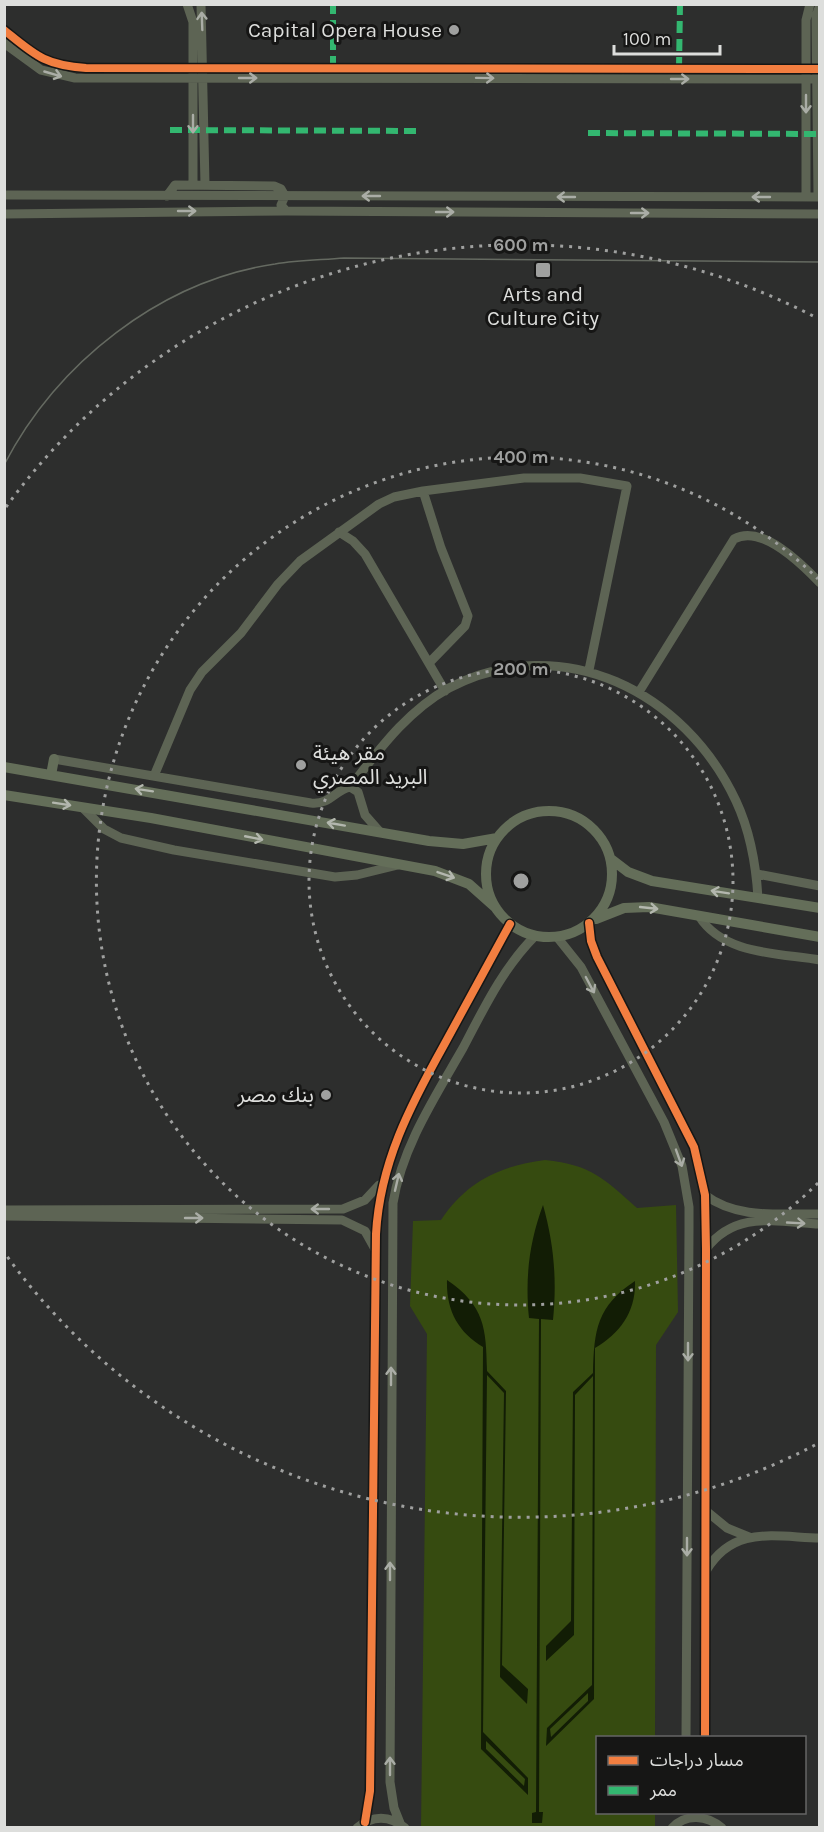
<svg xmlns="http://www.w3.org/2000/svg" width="824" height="1832" viewBox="0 0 824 1832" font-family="Karla,'Noto Sans Arabic',sans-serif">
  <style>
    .green { fill: #364b10 }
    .water { fill: #121d05; fill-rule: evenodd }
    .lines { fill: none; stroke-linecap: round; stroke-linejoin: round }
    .minor { stroke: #5d6454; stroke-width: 9 }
    .major { stroke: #646e59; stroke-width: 10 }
    .tram { stroke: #656a61; stroke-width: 1.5 }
    .quiet { stroke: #33b770; stroke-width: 6; stroke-dasharray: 12 6; stroke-linecap: butt }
    .cycleway-casing { stroke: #161615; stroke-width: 11 }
    .cycleway { stroke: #f27e40; stroke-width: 8 }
    .oneway { stroke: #aaada6 }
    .oneway2 { stroke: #b3b7ae }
    .ring { fill: none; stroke: #9fa09f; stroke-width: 3; stroke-dasharray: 3 6 }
    .poi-dot { fill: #9fa09f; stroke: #161615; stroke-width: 2 }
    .labels { text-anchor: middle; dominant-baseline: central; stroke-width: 6; stroke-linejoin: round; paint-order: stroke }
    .poi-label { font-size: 21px; fill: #dddedc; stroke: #161615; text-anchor: end }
    .centre { fill: #9fa09f; stroke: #161615; stroke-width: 3 }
    .ring-label { font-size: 18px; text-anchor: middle; font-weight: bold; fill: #9fa09f; stroke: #161615; stroke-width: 6; stroke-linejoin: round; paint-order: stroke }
  </style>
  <rect width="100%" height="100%" fill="#2d2e2d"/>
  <path class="green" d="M545,1160C592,1165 603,1178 637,1208L676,1205L678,1312L656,1345L655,1737L598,1738V1812L655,1813V1827H421L427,1334L410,1306L413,1221L441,1220C467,1181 500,1166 545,1160Z"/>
  <path class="water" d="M543,1205C554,1244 557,1280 553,1320L541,1319L539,1812H543L542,1823H532V1813L536,1812L539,1319L529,1318C525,1278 529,1243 543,1205Z
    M447,1280C485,1306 486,1328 487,1371L506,1391L502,1665L528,1689L527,1704L500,1677L504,1393L487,1375L483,1732L528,1778V1795L481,1749L483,1347C458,1332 446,1310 447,1280ZM486,1741L525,1779L524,1786L486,1749Z
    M635,1281C636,1311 621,1333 595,1348L594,1699L546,1746L547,1728L592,1685L593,1376L575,1395L574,1635L546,1661V1646L571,1621L573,1392L593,1373C594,1330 597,1306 635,1281ZM588,1693V1701L551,1737L550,1729Z"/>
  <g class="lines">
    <path class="minor" d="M187,4L193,22V185
      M201,4L205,185
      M4,30C35,55 44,65 86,68L820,69
      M4,43L41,70L75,78L820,79
      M4,195L820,197
      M167,196L175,185L274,186L281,189L285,196L281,205L286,211
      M806,197V20L810,4
      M818,197L816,16L820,5
      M4,214L286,211L820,214
      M423,491L441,548L468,616L465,626L429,663
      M339,532L353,541L365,554L445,691
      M639,692L734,539C762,524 801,563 820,583
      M54,759L311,803C330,805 335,790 350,787L358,792L365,815L380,832
      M154,776L190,690L202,672L241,633L278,584L300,561L379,504L394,497L423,491L524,478H580L627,486L589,670
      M350,787C379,750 407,711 449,688C562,629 685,692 736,801C750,831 756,864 758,898
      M83,808L104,829L121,838L174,850L335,877L357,875L398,865
      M757,874L820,886
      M699,916C723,955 779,953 820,960
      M589,923L591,941L597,957L694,1147L705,1195L706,1249L705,1738
      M557,937L581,967L664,1122L682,1166L689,1207V1228L686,1738
      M705,1195C738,1220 781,1213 820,1214
      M4,1210L343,1209L365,1200L379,1185
      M4,1216L342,1220L365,1231L375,1249
      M706,1249C736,1210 776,1222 820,1224
      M705,1510L727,1528L749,1537
      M706,1571C733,1525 774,1537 820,1538
      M365,1822L370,1791L376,1234C380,1163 410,1106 444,1045C466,1005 488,964 510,924
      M400,1823L394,1808L390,1782L393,1203C402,1147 435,1097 463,1048C484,1008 503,968 535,936
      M357,1828C372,1815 390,1815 405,1828
      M672,1828C686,1813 707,1815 722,1828"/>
    <path class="major" d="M4,767L429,841L463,844L497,838
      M51,775L54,759
      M4,795L151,818L435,871L469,884L496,908
      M486 874a63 63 0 1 1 126 0a63 63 0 1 1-126 0Z
      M611,859L628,872L652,881L820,908
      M596,919L624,908L649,907L820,937"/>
    <path class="tram" d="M4,465C57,363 160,281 275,264C298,260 321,260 344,258L820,262"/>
    <path class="quiet" d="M333,68V4
      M679,69L680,4
      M170,130L422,131
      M588,133L820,134"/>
    <g class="cycleway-casing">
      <path id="cycleway" d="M4,30C35,55 44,65 86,68L820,69
        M589,923L591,941L597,957L694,1147L705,1195L706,1249L705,1738
        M365,1822L370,1791L376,1234C380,1163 410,1106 444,1045C466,1005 488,964 510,924"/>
    </g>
    <use href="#cycleway" class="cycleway"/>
  </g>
  <defs><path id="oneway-shaft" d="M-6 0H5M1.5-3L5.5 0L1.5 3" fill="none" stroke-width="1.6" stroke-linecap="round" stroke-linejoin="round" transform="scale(1.5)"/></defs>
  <g class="oneway">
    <use href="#oneway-shaft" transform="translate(202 21) rotate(-92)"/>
    <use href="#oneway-shaft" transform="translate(53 74) rotate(16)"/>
    <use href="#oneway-shaft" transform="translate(248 78)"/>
    <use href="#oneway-shaft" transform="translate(485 78) rotate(1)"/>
    <use href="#oneway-shaft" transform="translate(680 79)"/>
    <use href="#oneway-shaft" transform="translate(806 104) rotate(90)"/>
    <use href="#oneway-shaft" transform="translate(193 124) rotate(90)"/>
    <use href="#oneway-shaft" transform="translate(371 196) rotate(-180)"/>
    <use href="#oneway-shaft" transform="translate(566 197) rotate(-180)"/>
    <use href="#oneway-shaft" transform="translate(761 197) rotate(-180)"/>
    <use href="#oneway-shaft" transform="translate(187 211)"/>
    <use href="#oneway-shaft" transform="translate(445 212)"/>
    <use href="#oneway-shaft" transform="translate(640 213)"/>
    <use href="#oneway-shaft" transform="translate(590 985) rotate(62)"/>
    <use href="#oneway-shaft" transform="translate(679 1158) rotate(70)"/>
    <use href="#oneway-shaft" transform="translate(397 1182) rotate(-77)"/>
    <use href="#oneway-shaft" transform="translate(320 1209) rotate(-180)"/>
    <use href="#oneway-shaft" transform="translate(194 1218)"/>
    <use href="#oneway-shaft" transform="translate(796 1223) rotate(3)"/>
    <use href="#oneway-shaft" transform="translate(688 1352) rotate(90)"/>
    <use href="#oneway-shaft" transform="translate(391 1376) rotate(-90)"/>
    <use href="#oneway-shaft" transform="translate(687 1547) rotate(90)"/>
    <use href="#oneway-shaft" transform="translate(390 1571) rotate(-90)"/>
    <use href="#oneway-shaft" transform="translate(390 1766) rotate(-90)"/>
  </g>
  <g class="oneway2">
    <use href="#oneway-shaft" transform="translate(144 790) rotate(-171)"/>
    <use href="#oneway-shaft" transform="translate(62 804) rotate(9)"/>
    <use href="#oneway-shaft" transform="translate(336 824) rotate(-170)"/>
    <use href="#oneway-shaft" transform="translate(254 838) rotate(11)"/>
    <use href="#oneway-shaft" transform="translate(446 875) rotate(19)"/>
    <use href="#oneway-shaft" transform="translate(720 892) rotate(-171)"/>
    <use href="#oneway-shaft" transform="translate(649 908) rotate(6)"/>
  </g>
  <g class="ring">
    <circle cx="521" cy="881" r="212"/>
    <path d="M818 1183A424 424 0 1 1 818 579"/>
    <path d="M815 1445A636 636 0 0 1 6 1255M6 507A636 636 0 0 1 815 317"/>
  </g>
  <g class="poi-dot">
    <circle cx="454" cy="30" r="6"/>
    <rect x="535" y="262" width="16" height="16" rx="3"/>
    <circle cx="301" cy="765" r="6"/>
    <circle cx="326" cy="1095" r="6"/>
  </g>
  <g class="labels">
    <g class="poi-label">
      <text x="442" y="30">Capital Opera House</text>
      <text x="543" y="294" text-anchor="middle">Arts and<tspan x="543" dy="24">Culture City</tspan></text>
      <text x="313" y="753" text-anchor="start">مقر هيئة<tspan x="313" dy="24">البريد المصري</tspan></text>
      <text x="314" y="1095">بنك مصر</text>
    </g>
  </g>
  <circle cx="521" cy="881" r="9" class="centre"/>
  <g class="ring-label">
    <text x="521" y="251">600 m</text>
    <text x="521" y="463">400 m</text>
    <text x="521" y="675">200 m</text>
  </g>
  <rect width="824" height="1832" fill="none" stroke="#dddedc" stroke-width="12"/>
  <rect x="596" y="1736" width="210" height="78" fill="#161615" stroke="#666665" stroke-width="1.5"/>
  <rect x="608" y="1756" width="30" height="9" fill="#f27e40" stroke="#666665" stroke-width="1.5"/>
  <text x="650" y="1766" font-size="18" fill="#dddedc">مسار دراجات</text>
  <rect x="608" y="1786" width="30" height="9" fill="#33b770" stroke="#666665" stroke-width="1.5"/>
  <text x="650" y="1796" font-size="18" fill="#dddedc">ممر</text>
  <path d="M614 45v9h106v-9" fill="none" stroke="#dddedc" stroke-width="3"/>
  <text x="623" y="45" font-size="18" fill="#dddedc" stroke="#161615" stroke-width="4.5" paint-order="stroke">100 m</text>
</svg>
